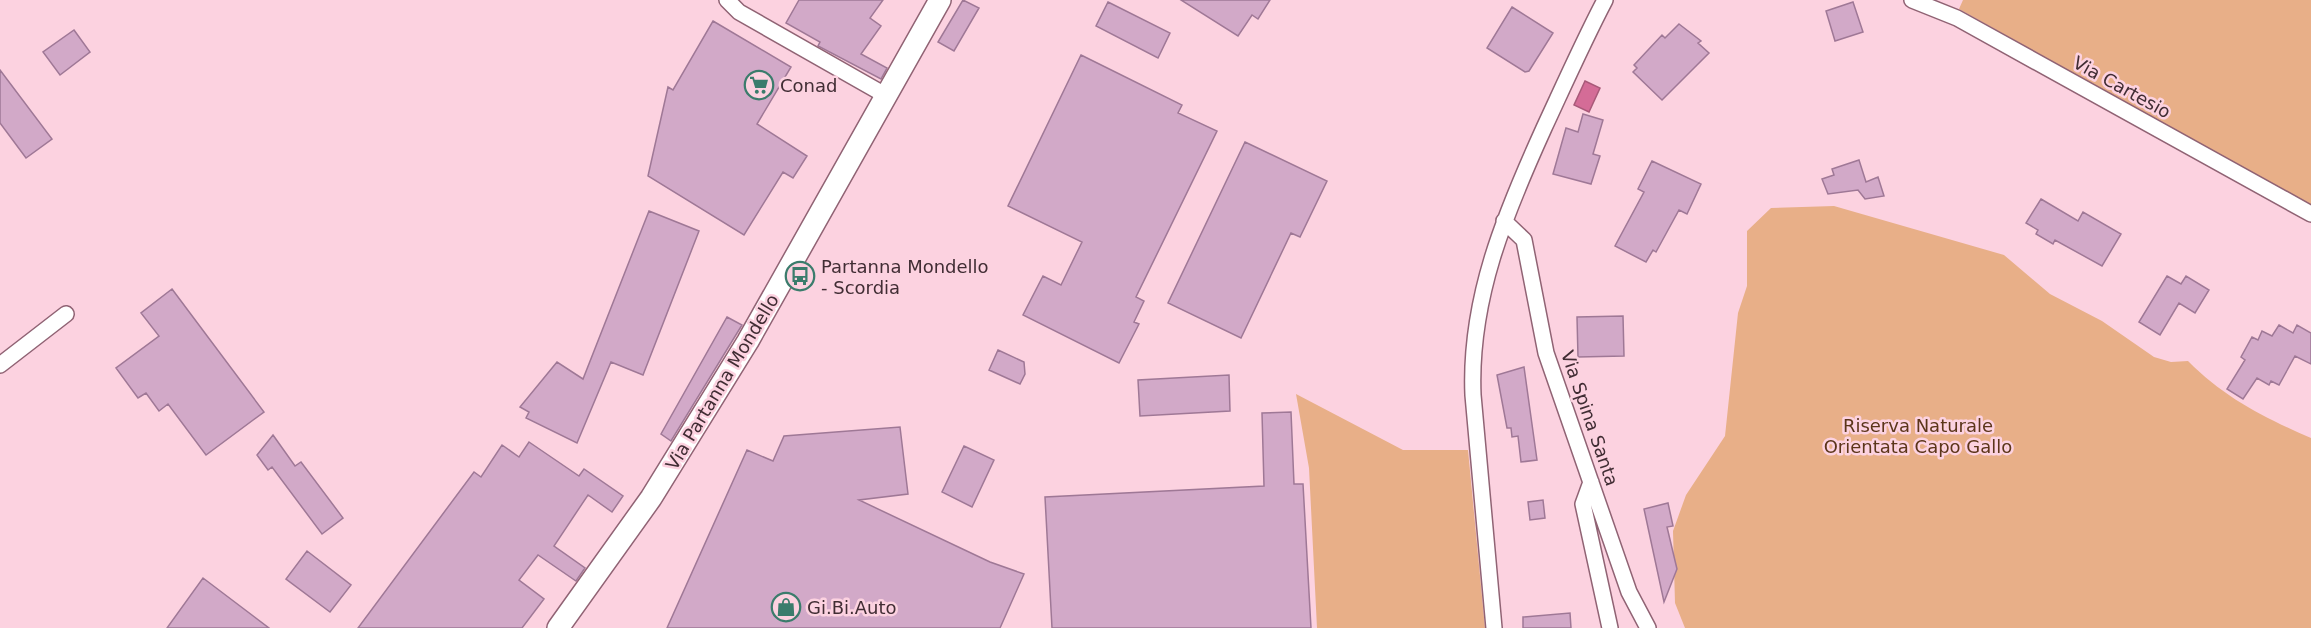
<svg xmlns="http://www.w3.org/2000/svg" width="2311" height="628" viewBox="0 0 2311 628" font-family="'DejaVu Sans',sans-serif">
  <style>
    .green { fill: #e8af88 }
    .water { fill: #d46c97; stroke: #a85979; stroke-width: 1.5 }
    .building { fill: #d2a9c8; stroke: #9f7896; stroke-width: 1.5 }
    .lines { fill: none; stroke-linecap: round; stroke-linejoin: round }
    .minor-casing { stroke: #906374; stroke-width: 18 }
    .secondary-casing { stroke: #906374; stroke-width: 24 }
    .minor { stroke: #fff; stroke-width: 15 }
    .secondary { stroke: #fff; stroke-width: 21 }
    .labels { text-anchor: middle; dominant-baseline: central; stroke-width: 5; stroke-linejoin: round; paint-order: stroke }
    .poi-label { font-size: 18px; fill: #412d34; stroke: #fcd2e0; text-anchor: start }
    .street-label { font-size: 18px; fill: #412d34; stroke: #fcd2e0 }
    .park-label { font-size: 18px; fill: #5b3519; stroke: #fcd2e0 }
  </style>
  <rect width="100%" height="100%" fill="#fcd2e0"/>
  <path class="green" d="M1963,0H2311V206L1959,9Z
    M1834,206L2004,255L2050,294L2102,321L2154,357L2171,362L2188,361C2225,398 2263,417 2311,438V628H1685L1675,603L1673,531L1686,495L1725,436L1738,313L1747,286V231L1771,208Z
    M1296,394L1403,450H1468L1485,628H1317L1309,468Z"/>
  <path class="water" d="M1585,81L1600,88L1589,112L1574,105Z"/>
  <path class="building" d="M799,0H883L870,18L881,26L861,54L887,68L881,79L818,46L820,42L786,23Z
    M963,0L979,8L954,51L938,42Z
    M1181,0H1270L1258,19L1252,15L1238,36Z
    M1108,2L1170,33L1158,58L1096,26Z
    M1853,2L1863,32L1835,41L1826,11Z
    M1512,7L1553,33L1529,71L1525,72L1487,48Z
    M713,21L791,67L757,124L807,156L793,178L783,172L744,235L648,176L668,87L673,90Z
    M1679,24L1701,41L1698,43L1709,53L1662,100L1633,72L1637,68L1634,65L1662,35L1665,38Z
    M74,30L90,52L60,75L43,52Z
    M1081,55L1182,105L1178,113L1217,131L1136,297L1144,301L1134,322L1139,324L1119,363L1023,315L1043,276L1061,285L1082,242L1008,206Z
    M0,70L52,139L26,158L0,123Z
    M1583,114L1603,120L1593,154L1600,156L1591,184L1553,174L1566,128L1578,132Z
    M1245,142L1327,181L1300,237L1291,233L1241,338L1168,303Z
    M1859,160L1866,182L1878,177L1884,196L1865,199L1858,190L1828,194L1822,179L1834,175L1832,169Z
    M1652,161L1701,184L1687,214L1679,210L1656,252L1653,250L1646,262L1615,246L1644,192L1638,189Z
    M2041,199L2078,221L2083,212L2121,234L2102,266L2055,240L2053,244L2036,234L2038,230L2026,223Z
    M649,211L699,231L643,375L611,362L577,443L526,418L529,412L520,407L557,362L583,379Z
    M2167,276L2181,284L2186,276L2209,290L2195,313L2179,303L2160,335L2139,322Z
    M172,289L264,412L206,455L168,404L159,411L146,393L138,398L116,368L159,336L141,313Z
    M1623,316L1624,356L1578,357L1577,317Z
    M727,317L742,325L671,441L661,434Z
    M2279,325L2293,333L2297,325L2311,333V364L2295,356L2279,385L2271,381L2269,385L2257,378L2243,399L2227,389L2245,360L2241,357L2252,337L2258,340L2262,331L2272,336Z
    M998,350L1024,362L1025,374L1020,384L989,370Z
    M1524,367L1537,460L1521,462L1518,436L1512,437L1511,428H1507L1497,375Z
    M1229,375L1230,411L1140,416L1138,380Z
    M1291,412L1294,484H1303L1311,628H1052L1045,497L1264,486L1262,413Z
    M900,427L908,494L859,500L990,562L1024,574L1000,628H667L747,450L773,461L784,436Z
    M273,435L295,466L301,462L343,518L322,534L272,467L268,470L257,455Z
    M529,442L579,476L584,469L623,496L612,512L588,495L554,546L585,568L576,581L538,555L519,580L544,599L522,628H358L474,472L481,477L502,445L519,457Z
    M964,446L994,460L972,507L942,492Z
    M1543,500L1545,518L1530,520L1528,502Z
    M1668,503L1673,526L1667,527L1677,569L1664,602L1644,509Z
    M307,551L351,585L330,612L286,579Z
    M203,578L269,628H167Z
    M1570,613L1571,628H1523V617Z"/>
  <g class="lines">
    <g class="minor-casing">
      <path id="minor" d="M727,0L739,12L885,95
        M1912,0L1957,18L2311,214
        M1504,221L1524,240L1546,353L1629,592L1648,628
        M0,365L66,314
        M1591,482L1583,504L1610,628
        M1494,628L1473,395C1469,299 1505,214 1544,128C1564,85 1583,42 1605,0"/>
    </g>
    <g class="secondary-casing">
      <path id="secondary" d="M558,628L651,498L748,341L940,0"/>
    </g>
    <use href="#minor" class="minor"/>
    <use href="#secondary" class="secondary"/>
  </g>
  <defs>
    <g id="supermarket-ring" transform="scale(1.5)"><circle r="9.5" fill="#fcd2e0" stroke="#3b7c6c" stroke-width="1.5"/><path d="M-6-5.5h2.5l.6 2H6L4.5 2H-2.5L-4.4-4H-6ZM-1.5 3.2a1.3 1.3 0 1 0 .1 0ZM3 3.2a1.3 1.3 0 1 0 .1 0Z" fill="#3b7c6c"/></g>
    <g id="bus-ring" transform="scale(1.5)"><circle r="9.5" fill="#fcd2e0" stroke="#3b7c6c" stroke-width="1.5"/><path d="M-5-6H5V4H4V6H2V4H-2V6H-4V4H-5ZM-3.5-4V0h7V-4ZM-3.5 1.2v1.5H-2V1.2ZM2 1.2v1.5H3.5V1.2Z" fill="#3b7c6c"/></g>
    <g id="shop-ring" transform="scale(1.5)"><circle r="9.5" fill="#fcd2e0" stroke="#3b7c6c" stroke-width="1.5"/><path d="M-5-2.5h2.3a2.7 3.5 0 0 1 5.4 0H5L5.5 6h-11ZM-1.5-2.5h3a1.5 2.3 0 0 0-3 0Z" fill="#3b7c6c"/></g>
  </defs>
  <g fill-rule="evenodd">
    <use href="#supermarket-ring" x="759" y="85"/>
    <use href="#bus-ring" x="800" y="276"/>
    <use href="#shop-ring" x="786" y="607"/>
  </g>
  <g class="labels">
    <g class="poi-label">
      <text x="780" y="85">Conad</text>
      <text x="821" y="266">Partanna Mondello<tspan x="821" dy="21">- Scordia</tspan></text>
      <text x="807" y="607">Gi.Bi.Auto</text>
    </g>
    <g class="street-label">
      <text transform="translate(2122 87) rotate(29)">Via Cartesio</text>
      <text transform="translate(722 382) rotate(-59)">Via Partanna Mondello</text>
      <text transform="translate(1590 418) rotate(71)">Via Spina Santa</text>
    </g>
    <g class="park-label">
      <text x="1918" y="425">Riserva Naturale<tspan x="1918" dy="21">Orientata Capo Gallo</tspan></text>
    </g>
  </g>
</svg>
